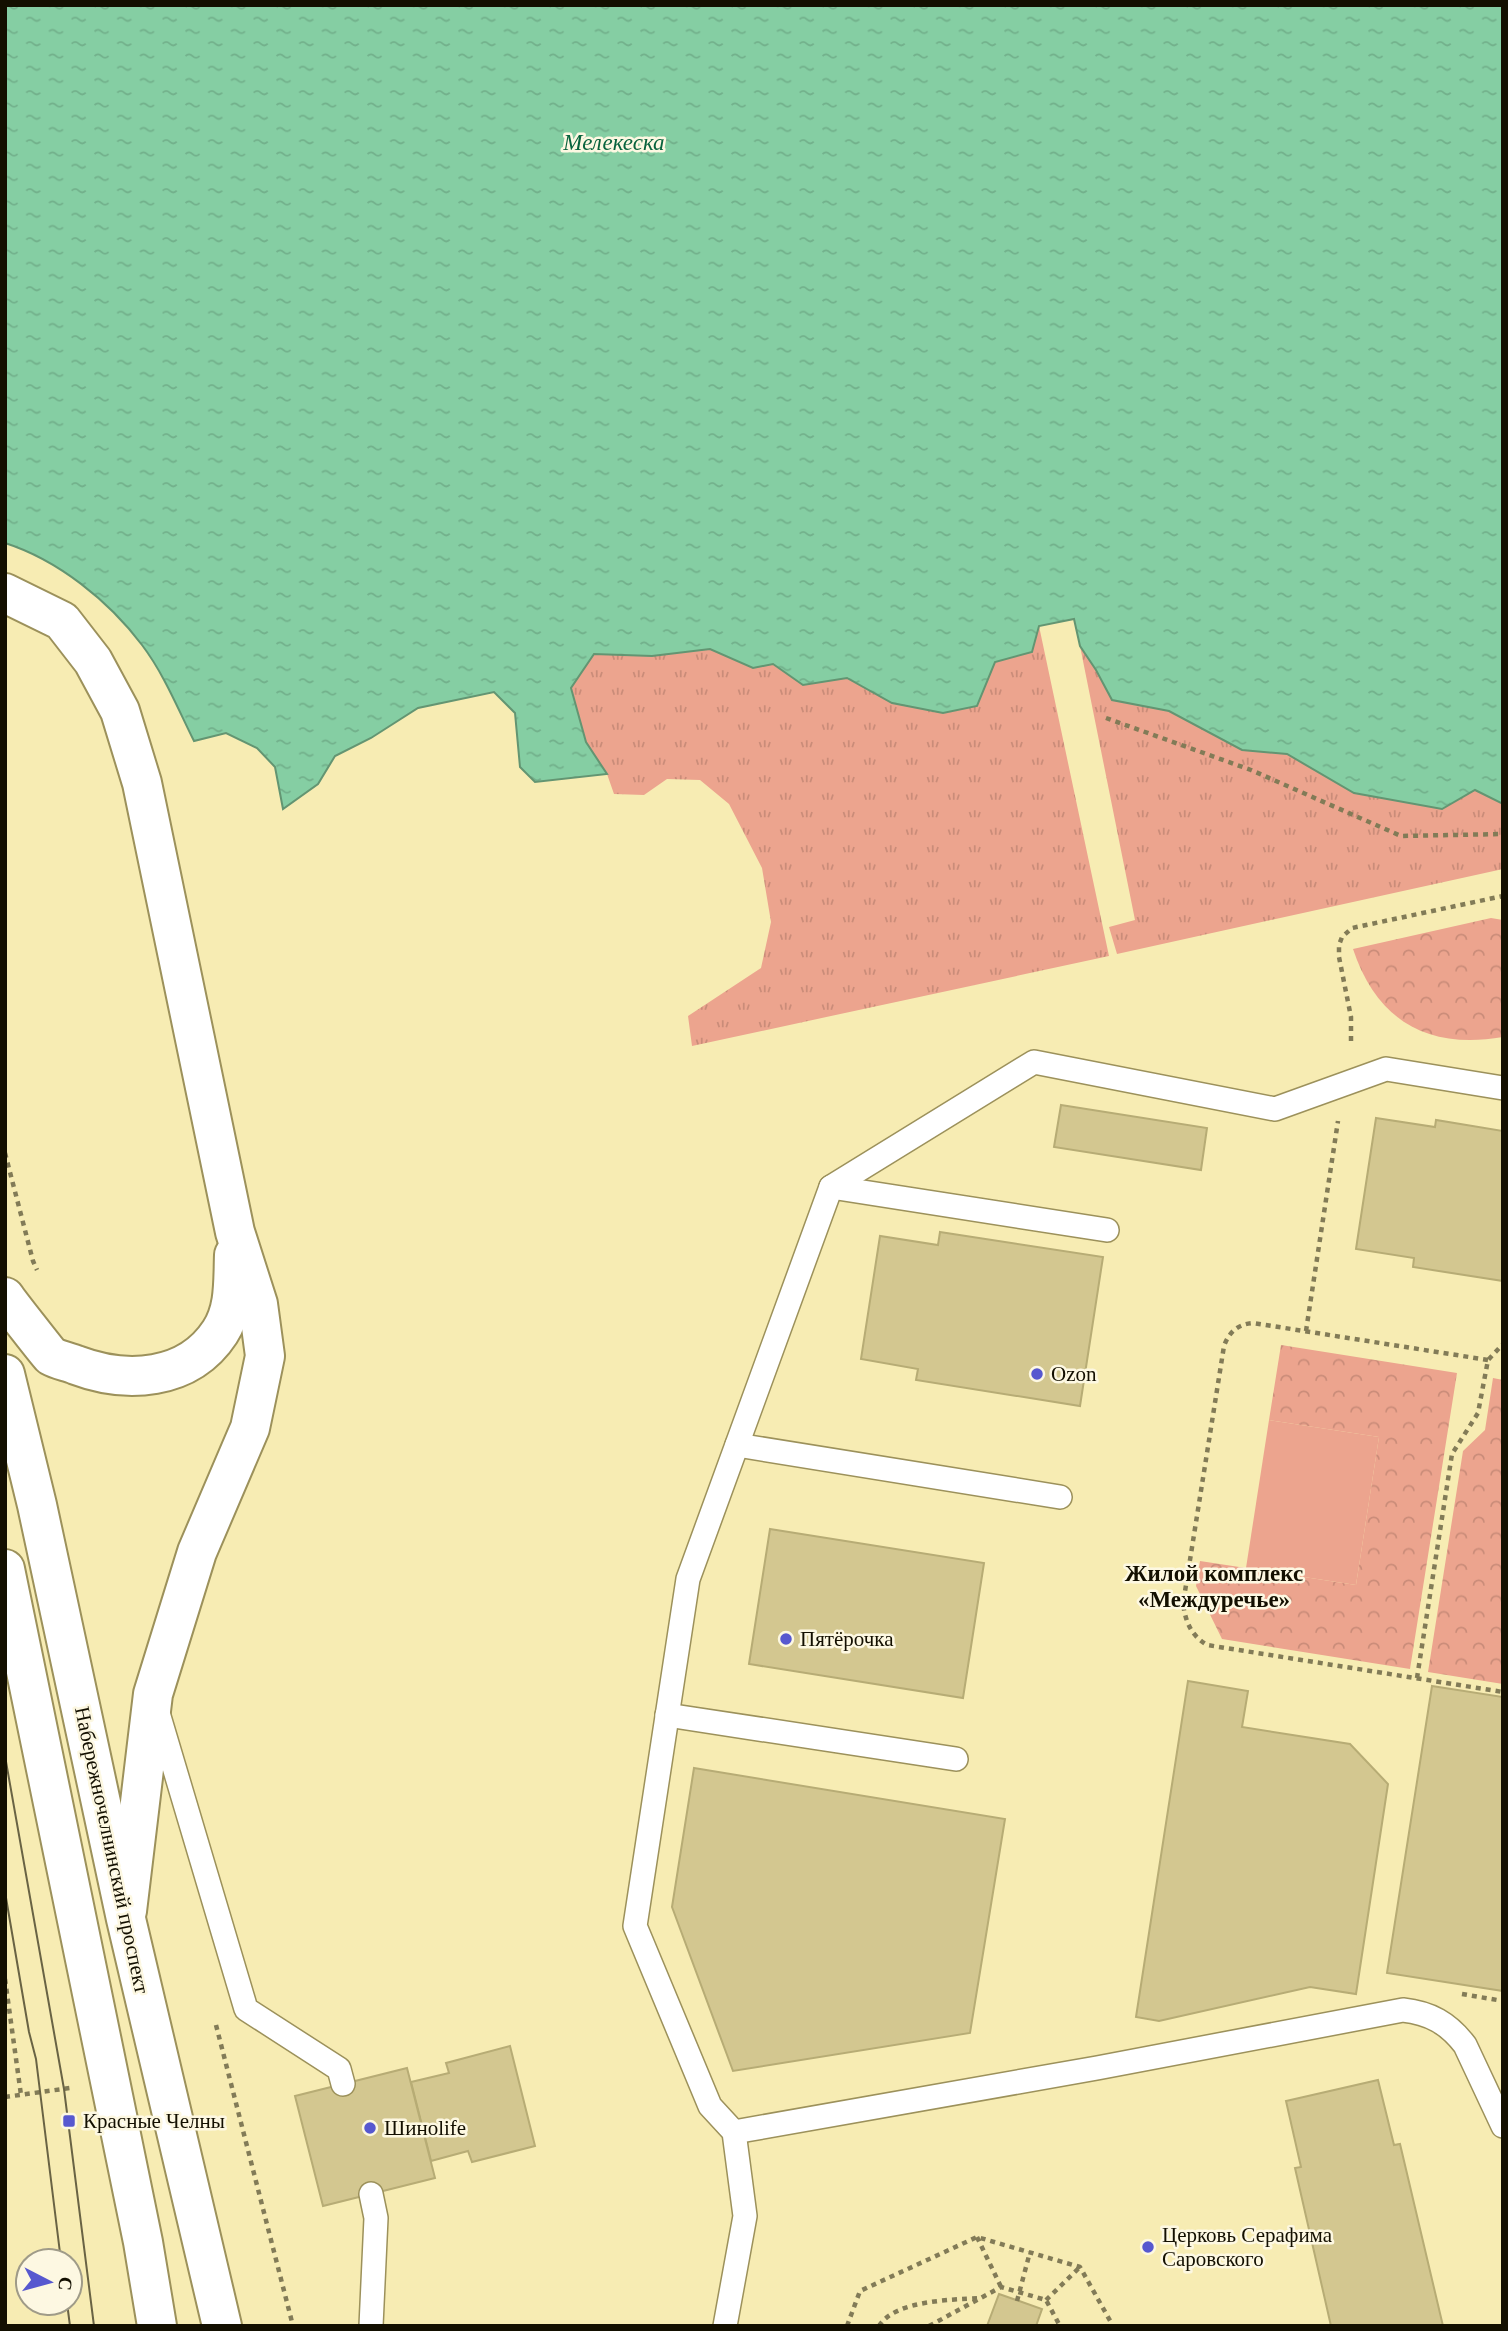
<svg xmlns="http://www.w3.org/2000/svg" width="1508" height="2331" viewBox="0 0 1508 2331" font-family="Georgia,serif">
	<defs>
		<pattern id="grass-tufts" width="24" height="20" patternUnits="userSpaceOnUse" patternTransform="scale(1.75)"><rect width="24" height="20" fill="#eca48e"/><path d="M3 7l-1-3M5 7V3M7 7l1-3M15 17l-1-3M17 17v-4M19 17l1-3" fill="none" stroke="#ca8c79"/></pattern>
		<pattern id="park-crowns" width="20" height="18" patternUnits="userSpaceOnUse" patternTransform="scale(1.75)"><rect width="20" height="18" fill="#eca48e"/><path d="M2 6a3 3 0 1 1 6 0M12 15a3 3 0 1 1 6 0" fill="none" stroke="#ca8c79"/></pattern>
		<pattern id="water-ripples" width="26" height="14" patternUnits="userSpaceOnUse" patternTransform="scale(1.75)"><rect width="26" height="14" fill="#85cea3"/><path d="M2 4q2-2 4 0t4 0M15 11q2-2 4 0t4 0" fill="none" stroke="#72b08b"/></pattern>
	</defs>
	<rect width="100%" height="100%" fill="#f7ecb3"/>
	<g fill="url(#grass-tufts)">
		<path d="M 1039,626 L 1109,956 L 692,1046 L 688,1016 L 761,968 L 771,922 L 762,868 L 729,804 L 700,780 L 667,779 L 644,795 L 614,794 L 607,774 L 586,742 L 571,688 L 594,654 L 652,656 L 710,649 L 752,668 L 772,664 L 803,685 L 847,678 L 892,703 L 977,706 L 995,662 L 1032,652 Z"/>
		<path d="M 1080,646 L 1096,669 L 1112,700 L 1169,711 L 1242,750 L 1287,754 L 1354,793 L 1442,809 L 1475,790 L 1503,804 L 1503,869 L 1117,954 L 1109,927 L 1135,920 Z"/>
	</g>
	<g fill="url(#park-crowns)">
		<path d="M 1491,918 L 1503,920 L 1503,1037 C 1428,1050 1377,1021 1353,949 Z"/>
		<path d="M 1281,1345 L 1457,1373 L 1410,1669 L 1222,1639 L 1196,1586 L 1200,1561 L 1356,1585 L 1379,1437 L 1269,1420 Z"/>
		<path d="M 1493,1378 L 1503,1380 L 1503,1684 L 1428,1672 L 1463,1451 L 1485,1430 Z"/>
	</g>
	<path fill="#eca48e" d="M 1269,1420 L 1379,1437 L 1356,1585 L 1246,1568 Z"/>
	<path fill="url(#water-ripples)" stroke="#639572" stroke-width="2" d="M 5,5 L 1503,5 L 1503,804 L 1475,790 L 1442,809 L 1354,793 L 1287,754 L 1242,750 L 1169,711 L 1112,700 L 1096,670 L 1080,646 L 1074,619 L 1039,626 L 1032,652 L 995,662 L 977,706 L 943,713 L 892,703 L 847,678 L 803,685 L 773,664 L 753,668 L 710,649 L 652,656 L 594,654 L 571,688 L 586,742 L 607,774 L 535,782 L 520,767 L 515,713 L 494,692 L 418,708 L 371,738 L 335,756 L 318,784 L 283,809 L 275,767 L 257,748 L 226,733 L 194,741 C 178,709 164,674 142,645 C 109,601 58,560 5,543 Z"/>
	<g fill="#d3c790" stroke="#b7ac75" stroke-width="2">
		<path d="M 1061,1105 L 1207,1128 L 1201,1170 L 1054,1147 Z"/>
		<path d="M 1376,1118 L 1435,1127 L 1436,1120 L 1503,1131 L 1503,1281 L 1413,1267 L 1414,1258 L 1356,1249 Z"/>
		<path d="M 940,1232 L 1103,1257 L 1080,1406 L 916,1380 L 918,1369 L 861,1359 L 880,1236 L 938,1245 Z"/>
		<path d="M 770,1529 L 984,1563 L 963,1698 L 749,1664 Z"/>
		<path d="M 1188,1681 L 1248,1691 L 1242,1727 L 1350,1744 L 1388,1784 L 1356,1994 L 1310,1987 L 1159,2021 L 1136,2017 Z"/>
		<path d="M 1432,1686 L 1503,1697 L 1503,1991 L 1387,1973 Z"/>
		<path d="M 694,1768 L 1005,1819 L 970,2033 L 733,2071 L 672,1907 Z"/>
		<path d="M 510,2046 L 535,2146 L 472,2162 L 468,2151 L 431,2161 L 411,2082 L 449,2073 L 446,2063 Z"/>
		<path d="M 407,2068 L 435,2178 L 323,2206 L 295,2096 Z"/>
		<path d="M 1378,2080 L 1394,2145 L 1400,2144 L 1443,2326 L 1331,2326 L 1295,2168 L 1301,2167 L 1286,2101 Z"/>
		<path d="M 999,2294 L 1042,2309 L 1036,2326 L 987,2326 Z"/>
	</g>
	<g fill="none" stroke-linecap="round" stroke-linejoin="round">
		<defs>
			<g id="service">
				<path d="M 831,1187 L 1107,1230"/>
				<path d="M 737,1445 L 1060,1497"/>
				<path d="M 158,1713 L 246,2009 L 339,2069 L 343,2084"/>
				<path d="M 667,1715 L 956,1759"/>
				<path d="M 734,2132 L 1097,2068 L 1403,2010 C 1430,2013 1448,2023 1465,2045 L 1503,2126"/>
				<path d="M 371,2194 L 376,2218 L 371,2326"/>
				<path d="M 725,2326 L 745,2216 L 734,2132 L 710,2106 L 635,1926 L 688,1579 L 831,1187 L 1034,1062 L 1275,1109 L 1386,1069 L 1503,1088"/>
			</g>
			<g id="tertiary">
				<path d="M 5,593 L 62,621 L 93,661 L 120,711 L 142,783 L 235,1232 L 258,1304 L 265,1356 L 250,1428 L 197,1552 L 153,1694 L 127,1911"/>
				<path d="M 5,1297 C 8,1302 48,1353 51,1356 C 58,1360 69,1362 76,1365 C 126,1384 188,1381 220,1332 C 235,1309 233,1282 234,1255"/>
			</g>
			<g id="primary">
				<path d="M 5,1374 L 37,1505 L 126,1919 L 222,2326"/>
				<path d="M 5,1569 L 143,2242 L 157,2326"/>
			</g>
		</defs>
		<use href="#service" stroke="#9c915b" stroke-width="26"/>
		<use href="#tertiary" stroke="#9c915b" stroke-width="42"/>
		<use href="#primary" stroke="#9c915b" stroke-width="42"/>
		<g stroke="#827b57" stroke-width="4.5" stroke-dasharray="5 5" stroke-linecap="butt">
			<path d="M 1106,718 L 1251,770 L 1401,836 L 1503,834"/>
			<path d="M 1351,1041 L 1351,1017 L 1339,957 L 1339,945 L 1342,937 L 1352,928 L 1503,896"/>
			<path d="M 5,1153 L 33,1261 L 37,1270"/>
			<path d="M 1306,1331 L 1338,1121"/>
			<path d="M 1488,1360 L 1253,1323 C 1238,1324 1229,1332 1224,1346 L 1183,1604 C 1186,1623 1191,1635 1207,1645 L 1503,1692"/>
			<path d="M 1417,1678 L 1452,1454 L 1478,1413 L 1488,1360 L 1503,1344"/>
			<path d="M 5,1979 L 21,2095"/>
			<path d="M 1462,1994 L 1503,2001"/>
			<path d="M 216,2025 L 293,2326"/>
			<path d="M 5,2097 L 70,2088"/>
			<path d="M 977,2237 L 1001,2287"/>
			<path d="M 1046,2300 L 1080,2267"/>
			<path d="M 1017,2301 L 1030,2252"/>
			<path d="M 847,2326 L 860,2291 L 977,2237 L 1080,2267 L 1113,2326"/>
			<path d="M 879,2326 C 895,2300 951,2300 979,2298"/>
			<path d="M 929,2326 L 1001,2287 L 1046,2300 L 1060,2326"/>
		</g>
		<use href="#service" stroke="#fff" stroke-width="23"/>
		<use href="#tertiary" stroke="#fff" stroke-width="38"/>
		<use href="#primary" stroke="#fff" stroke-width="38"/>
		<g stroke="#696344" stroke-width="2">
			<path d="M 5,1756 L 64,2089 L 94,2326"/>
			<path d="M 5,1892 L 29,2032 L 36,2059 L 61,2261"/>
			<path d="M 67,2303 L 70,2326"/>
		</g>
	</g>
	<g fill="#5758cf" stroke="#fdf8e2" stroke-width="2.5">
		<circle cx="1037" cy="1374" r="7"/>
		<circle cx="786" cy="1639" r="7"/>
		<rect x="62" y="2114" width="14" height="14" rx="3.5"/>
		<circle cx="370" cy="2128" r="7"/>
		<circle cx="1148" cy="2247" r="7"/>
	</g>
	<g text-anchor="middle" stroke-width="5" stroke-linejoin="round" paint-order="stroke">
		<g font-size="21" fill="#130f00" stroke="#fdf8e2" text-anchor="start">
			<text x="1051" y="1381">Ozon</text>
			<text x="800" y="1646">Пятёрочка</text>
			<text x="83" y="2128">Красные Челны</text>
			<text x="384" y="2135">Шиноlife</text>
			<text x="1162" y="2242">Церковь Серафима<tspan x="1162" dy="24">Саровского</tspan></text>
		</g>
		<g font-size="21" fill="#130f00" stroke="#fdf8e2">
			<text transform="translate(112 1850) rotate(78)" y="7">Набережночелнинский проспект</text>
		</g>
		<g font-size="23" font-style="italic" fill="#08633d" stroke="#fdf8e2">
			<text x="614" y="150">Мелекеска</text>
		</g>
		<g font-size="23" font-weight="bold" fill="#130f00" stroke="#fdf8e2">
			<text x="1214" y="1581">Жилой комплекс<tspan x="1214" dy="26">«Междуречье»</tspan></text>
		</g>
	</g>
	<rect width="1508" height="2331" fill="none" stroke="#130f00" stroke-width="14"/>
	<g transform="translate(49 2282) rotate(96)"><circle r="33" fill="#fdf8e2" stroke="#9f9b88" stroke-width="2"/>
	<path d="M0-5L12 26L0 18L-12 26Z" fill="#5758cf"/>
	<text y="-10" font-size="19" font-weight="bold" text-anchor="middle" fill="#130f00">С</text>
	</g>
</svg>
